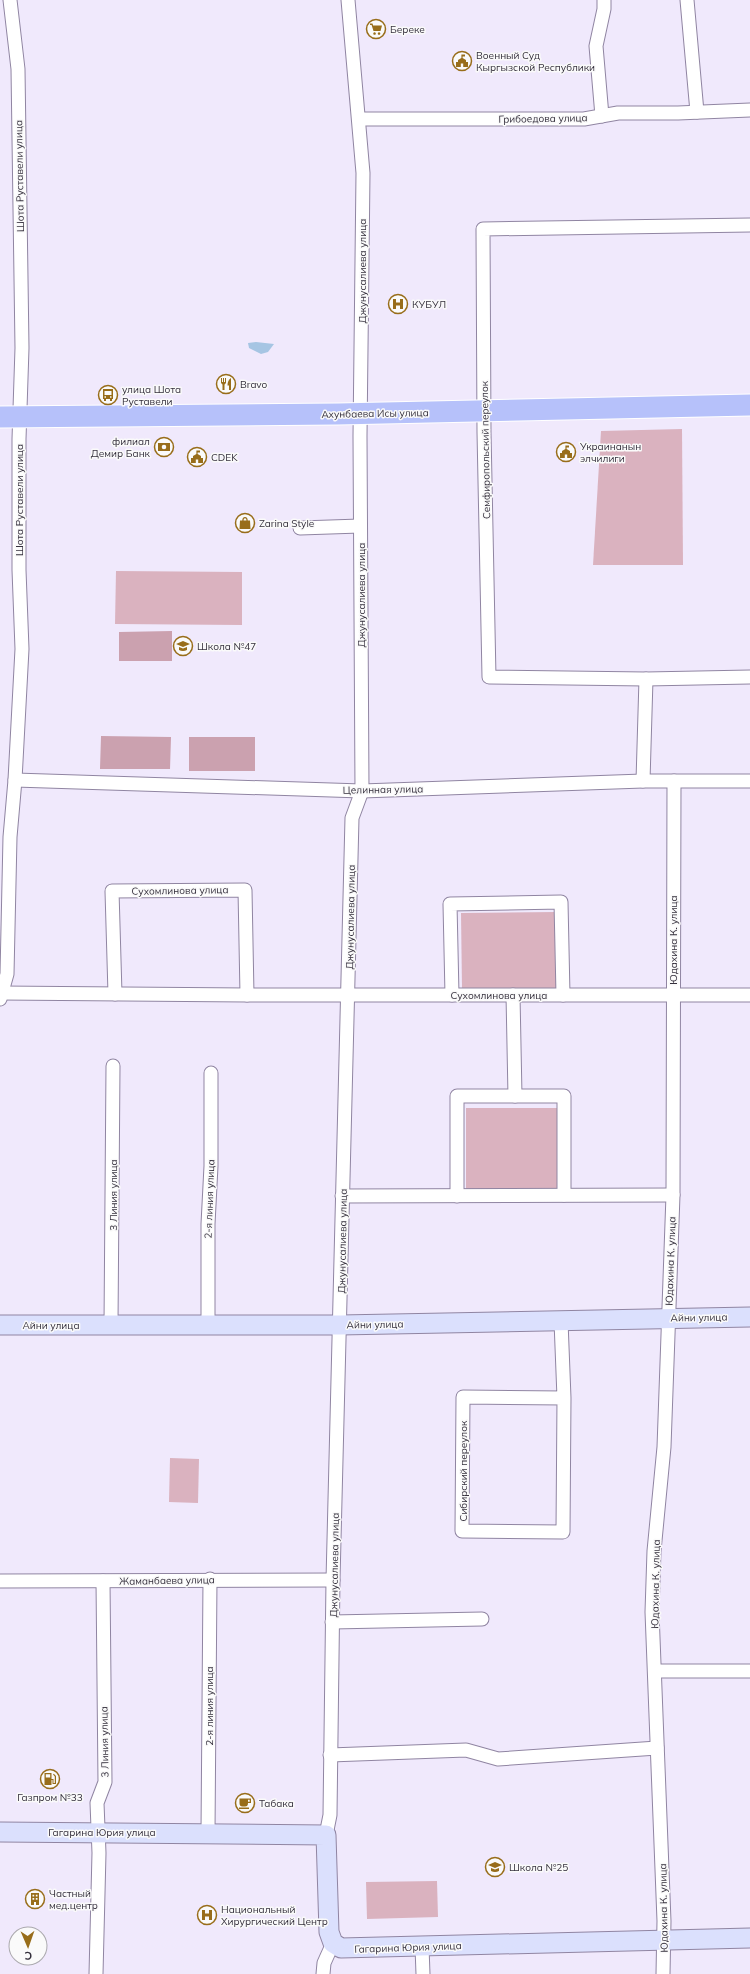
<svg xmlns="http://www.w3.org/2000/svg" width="750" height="1974" viewBox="0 0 750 1974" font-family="Mulish,sans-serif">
	<rect width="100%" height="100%" fill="#f0e9fc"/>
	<g fill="#dab2bf">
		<path d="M 682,429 L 683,565 L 593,565 L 601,431 Z"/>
		<path d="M 116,571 L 242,572 L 242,625 L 115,624 Z"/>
		<path d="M 556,912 L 557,989 L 462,990 L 461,913 Z"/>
		<rect x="466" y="1108" width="93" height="83"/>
		<path d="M 170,1458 L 199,1459 L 198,1503 L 169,1502 Z"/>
		<path d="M 437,1881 L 438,1917 L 367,1919 L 366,1882 Z"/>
	</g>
	<g fill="#cba1af">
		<path d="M 172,631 L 172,661 L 119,661 L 119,632 Z"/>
		<path d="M 101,736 L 171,737 L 170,769 L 100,769 Z"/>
		<rect x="189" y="737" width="66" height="34"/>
	</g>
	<path fill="#a6c5e3" d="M 256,342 L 274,344 L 268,352 L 261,354 L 249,348 L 248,343 Z"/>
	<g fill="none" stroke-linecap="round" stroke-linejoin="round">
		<defs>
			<g id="street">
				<path d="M 687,0 L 697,112"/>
				<path d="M 602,116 L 596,46 L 604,9 L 604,0"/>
				<path d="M 359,119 L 584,119 L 618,113 L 678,113 L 750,110"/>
				<path d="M 750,225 L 483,229 L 484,432 L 489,677 L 646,679 L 750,677"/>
				<path d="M 300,528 L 360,526"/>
				<path d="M 15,780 L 362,791 L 643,781 L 750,781"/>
				<path d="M 643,781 L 646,679"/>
				<path d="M 0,993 L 247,995 L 750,995"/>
				<path d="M 115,994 L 112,891 L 245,890 L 247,995"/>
				<path d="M 452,995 L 450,904 L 561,902 L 563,995"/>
				<path d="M 513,995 L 515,1096"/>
				<path d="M 0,999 L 7,974 L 10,837 L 15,780 L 22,649 L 19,570 L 19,439 L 22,348 L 18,69 L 10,0"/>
				<path d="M 342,1196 L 673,1195"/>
				<path d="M 457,1196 L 457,1096 L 564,1096 L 564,1195"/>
				<path d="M 561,1321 L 564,1398 L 563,1532 L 462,1531 L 463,1397 L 564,1398"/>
				<path d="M 111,1325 L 113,1066"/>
				<path d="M 208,1325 L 208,1224 L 211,1166 L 211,1073"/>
				<path d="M 0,1581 L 333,1580"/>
				<path d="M 332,1622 L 482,1619"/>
				<path d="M 656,1671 L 750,1671"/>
				<path d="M 330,1755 L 466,1750 L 498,1759 L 657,1748"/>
				<path d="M 208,1833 L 210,1579"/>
				<path d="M 326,1835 L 330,1815 L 333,1580 L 352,818 L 362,791 L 360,436 L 363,173 L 348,0"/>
				<path d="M 422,1947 L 423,1974"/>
				<path d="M 96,1974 L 99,1853 L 97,1803 L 105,1782 L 103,1581"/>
				<path d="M 323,1974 L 324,1963 L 333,1943"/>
				<path d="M 663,1974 L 664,1921 L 652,1612 L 654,1551 L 664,1447 L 673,1195 L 674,781"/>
			</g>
			<g id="secondary">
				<path d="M 0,1325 L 340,1325 L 750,1317"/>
				<path d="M 0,1832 L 326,1835 L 329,1932 L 333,1943 L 341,1948 L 750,1938"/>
			</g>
			<path id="primary" d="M 0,417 L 338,414 L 750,405"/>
		</defs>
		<use href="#street" stroke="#9085a2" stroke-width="15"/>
		<use href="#secondary" stroke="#9085a2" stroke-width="21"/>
		<use href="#primary" stroke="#fff" stroke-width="23"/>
		<use href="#street" stroke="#fff" stroke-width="13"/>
		<use href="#secondary" stroke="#dbe0fd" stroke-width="19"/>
		<use href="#primary" stroke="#b6c1fa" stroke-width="21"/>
	</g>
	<defs>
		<symbol id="supermarket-ring" viewBox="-11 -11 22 22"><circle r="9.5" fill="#fafafa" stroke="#986d1a" stroke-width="1.5"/><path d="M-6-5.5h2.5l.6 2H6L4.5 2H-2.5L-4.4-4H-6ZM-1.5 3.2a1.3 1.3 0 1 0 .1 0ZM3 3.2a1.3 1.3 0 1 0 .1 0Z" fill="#986d1a"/></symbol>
		<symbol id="civic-ring" viewBox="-11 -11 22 22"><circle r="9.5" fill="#fafafa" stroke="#986d1a" stroke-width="1.5"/><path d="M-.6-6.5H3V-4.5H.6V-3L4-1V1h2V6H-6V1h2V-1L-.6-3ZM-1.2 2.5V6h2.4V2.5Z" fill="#986d1a"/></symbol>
		<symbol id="hospital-ring" viewBox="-11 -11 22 22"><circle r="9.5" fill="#fafafa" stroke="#986d1a" stroke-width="1.5"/><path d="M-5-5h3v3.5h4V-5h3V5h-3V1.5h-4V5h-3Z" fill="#986d1a"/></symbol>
		<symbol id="restaurant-ring" viewBox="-11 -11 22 22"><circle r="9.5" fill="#fafafa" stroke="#986d1a" stroke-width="1.5"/><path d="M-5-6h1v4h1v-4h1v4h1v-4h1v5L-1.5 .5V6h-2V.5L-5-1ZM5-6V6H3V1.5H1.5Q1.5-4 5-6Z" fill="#986d1a"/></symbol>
		<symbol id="bus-ring" viewBox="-11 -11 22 22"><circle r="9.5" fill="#fafafa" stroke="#986d1a" stroke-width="1.5"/><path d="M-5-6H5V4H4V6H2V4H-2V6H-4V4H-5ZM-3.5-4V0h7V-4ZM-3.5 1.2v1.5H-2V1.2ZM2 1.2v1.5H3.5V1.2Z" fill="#986d1a"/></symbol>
		<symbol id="bank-ring" viewBox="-11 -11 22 22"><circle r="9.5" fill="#fafafa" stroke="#986d1a" stroke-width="1.5"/><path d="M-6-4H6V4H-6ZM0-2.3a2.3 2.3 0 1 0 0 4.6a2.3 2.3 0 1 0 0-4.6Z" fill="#986d1a"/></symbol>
		<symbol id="shop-ring" viewBox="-11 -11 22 22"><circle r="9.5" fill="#fafafa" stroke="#986d1a" stroke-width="1.5"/><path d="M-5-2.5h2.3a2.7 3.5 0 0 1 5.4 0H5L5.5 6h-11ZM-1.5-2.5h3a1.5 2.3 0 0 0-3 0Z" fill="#986d1a"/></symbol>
		<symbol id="school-ring" viewBox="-11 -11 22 22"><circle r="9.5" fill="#fafafa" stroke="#986d1a" stroke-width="1.5"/><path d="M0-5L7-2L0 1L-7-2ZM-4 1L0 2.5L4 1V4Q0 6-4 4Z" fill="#986d1a"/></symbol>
		<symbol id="fuel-ring" viewBox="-11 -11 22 22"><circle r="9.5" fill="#fafafa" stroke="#986d1a" stroke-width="1.5"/><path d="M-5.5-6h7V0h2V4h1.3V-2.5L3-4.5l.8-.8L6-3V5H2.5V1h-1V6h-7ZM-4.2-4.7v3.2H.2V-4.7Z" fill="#986d1a"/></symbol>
		<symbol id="cafe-ring" viewBox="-11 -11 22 22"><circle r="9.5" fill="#fafafa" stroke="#986d1a" stroke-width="1.5"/><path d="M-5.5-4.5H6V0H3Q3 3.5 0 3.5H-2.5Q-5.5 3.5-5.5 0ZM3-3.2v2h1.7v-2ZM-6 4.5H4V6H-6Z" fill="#986d1a"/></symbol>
		<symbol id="building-ring" viewBox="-11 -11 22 22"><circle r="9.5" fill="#fafafa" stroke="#986d1a" stroke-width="1.5"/><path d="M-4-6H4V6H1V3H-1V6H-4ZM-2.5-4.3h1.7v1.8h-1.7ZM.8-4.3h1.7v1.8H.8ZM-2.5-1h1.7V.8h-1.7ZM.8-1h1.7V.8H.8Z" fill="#986d1a"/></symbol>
	</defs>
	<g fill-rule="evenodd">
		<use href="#supermarket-ring" x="365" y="18" width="22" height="22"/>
		<use href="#civic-ring" x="451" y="50" width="22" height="22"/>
		<use href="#hospital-ring" x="387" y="293" width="22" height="22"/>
		<use href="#restaurant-ring" x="215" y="373" width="22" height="22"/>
		<use href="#bus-ring" x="97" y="384" width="22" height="22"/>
		<use href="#bank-ring" x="153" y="436" width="22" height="22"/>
		<use href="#civic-ring" x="555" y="441" width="22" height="22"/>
		<use href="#civic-ring" x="186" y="446" width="22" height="22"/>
		<use href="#shop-ring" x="234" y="512" width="22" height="22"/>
		<use href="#school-ring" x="172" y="635" width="22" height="22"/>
		<use href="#fuel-ring" x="39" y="1768" width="22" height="22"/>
		<use href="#cafe-ring" x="234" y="1792" width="22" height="22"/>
		<use href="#school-ring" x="484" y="1856" width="22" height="22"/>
		<use href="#building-ring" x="24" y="1888" width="22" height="22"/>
		<use href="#hospital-ring" x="196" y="1904" width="22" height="22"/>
	</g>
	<g text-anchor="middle" stroke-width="3" stroke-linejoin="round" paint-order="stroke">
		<g font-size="10" fill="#35303d" stroke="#fafafa" text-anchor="start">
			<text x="390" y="33">Береке</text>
			<text x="476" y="59">Военный Суд<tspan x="476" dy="12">Кыргызской Республики</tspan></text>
			<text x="412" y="308">КУБУЛ</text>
			<text x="240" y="388">Bravo</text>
			<text x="122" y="393">улица Шота<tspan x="122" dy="12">Руставели</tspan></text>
			<text x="150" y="445" text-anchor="end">филиал<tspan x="150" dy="12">Демир Банк</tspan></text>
			<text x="580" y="450">Украинанын<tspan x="580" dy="12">элчилиги</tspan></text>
			<text x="211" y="461">CDEK</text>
			<text x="259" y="527">Zarina Style</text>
			<text x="197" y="650">Школа №47</text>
			<text x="50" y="1801" text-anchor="middle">Газпром №33</text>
			<text x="259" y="1807">Табака</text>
			<text x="509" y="1871">Школа №25</text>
			<text x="49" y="1897">Частный<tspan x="49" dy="12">мед.центр</tspan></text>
			<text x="221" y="1913">Национальный<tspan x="221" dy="12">Хирургический Центр</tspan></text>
		</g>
		<g font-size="10" fill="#35303d" stroke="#fafafa">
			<text transform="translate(543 118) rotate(-1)" y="4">Грибоедова улица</text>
			<text transform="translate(19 176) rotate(-91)" y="4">Шота Руставели улица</text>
			<text transform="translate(362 271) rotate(-90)" y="4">Джунусалиева улица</text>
			<text transform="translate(375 413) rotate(-1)" y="4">Ахунбаева Исы улица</text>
			<text transform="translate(485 450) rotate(-91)" y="4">Семфиропольский переулок</text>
			<text transform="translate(19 500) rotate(-90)" y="4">Шота Руставели улица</text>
			<text transform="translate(361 595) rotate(-90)" y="4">Джунусалиева улица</text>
			<text transform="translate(383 789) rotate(-1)" y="4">Целинная улица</text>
			<text transform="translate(180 890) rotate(-1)" y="4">Сухомлинова улица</text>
			<text transform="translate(350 917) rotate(-89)" y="4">Джунусалиева улица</text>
			<text transform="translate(673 940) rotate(-90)" y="4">Юдахина К. улица</text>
			<text x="499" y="999">Сухомлинова улица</text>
			<text transform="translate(113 1195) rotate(-90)" y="4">3 Линия улица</text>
			<text transform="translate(209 1199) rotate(-88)" y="4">2-я линия улица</text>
			<text transform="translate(342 1241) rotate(-89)" y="4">Джунусалиева улица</text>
			<text transform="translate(670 1261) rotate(-88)" y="4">Юдахина К. улица</text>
			<text transform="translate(699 1317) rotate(-1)" y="4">Айни улица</text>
			<text transform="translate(375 1324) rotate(-1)" y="4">Айни улица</text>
			<text x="51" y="1329">Айни улица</text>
			<text transform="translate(463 1471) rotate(-90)" y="4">Сибирский переулок</text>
			<text transform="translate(334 1565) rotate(-89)" y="4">Джунусалиева улица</text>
			<text transform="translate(167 1580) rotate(-1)" y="4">Жаманбаева улица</text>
			<text transform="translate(655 1584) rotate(-89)" y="4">Юдахина К. улица</text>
			<text transform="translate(209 1706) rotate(-90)" y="4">2-я линия улица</text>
			<text transform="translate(104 1742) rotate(-91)" y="4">3 Линия улица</text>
			<text x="102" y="1836">Гагарина Юрия улица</text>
			<text transform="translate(663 1908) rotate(-91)" y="4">Юдахина К. улица</text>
			<text transform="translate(408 1947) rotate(-2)" y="4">Гагарина Юрия улица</text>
		</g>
	</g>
	<g transform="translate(28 1946) rotate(178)"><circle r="19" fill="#fafafa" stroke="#aba9ae"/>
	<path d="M0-3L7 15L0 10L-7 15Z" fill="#986d1a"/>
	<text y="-6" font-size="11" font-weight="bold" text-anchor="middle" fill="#35303d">С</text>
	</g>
</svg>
